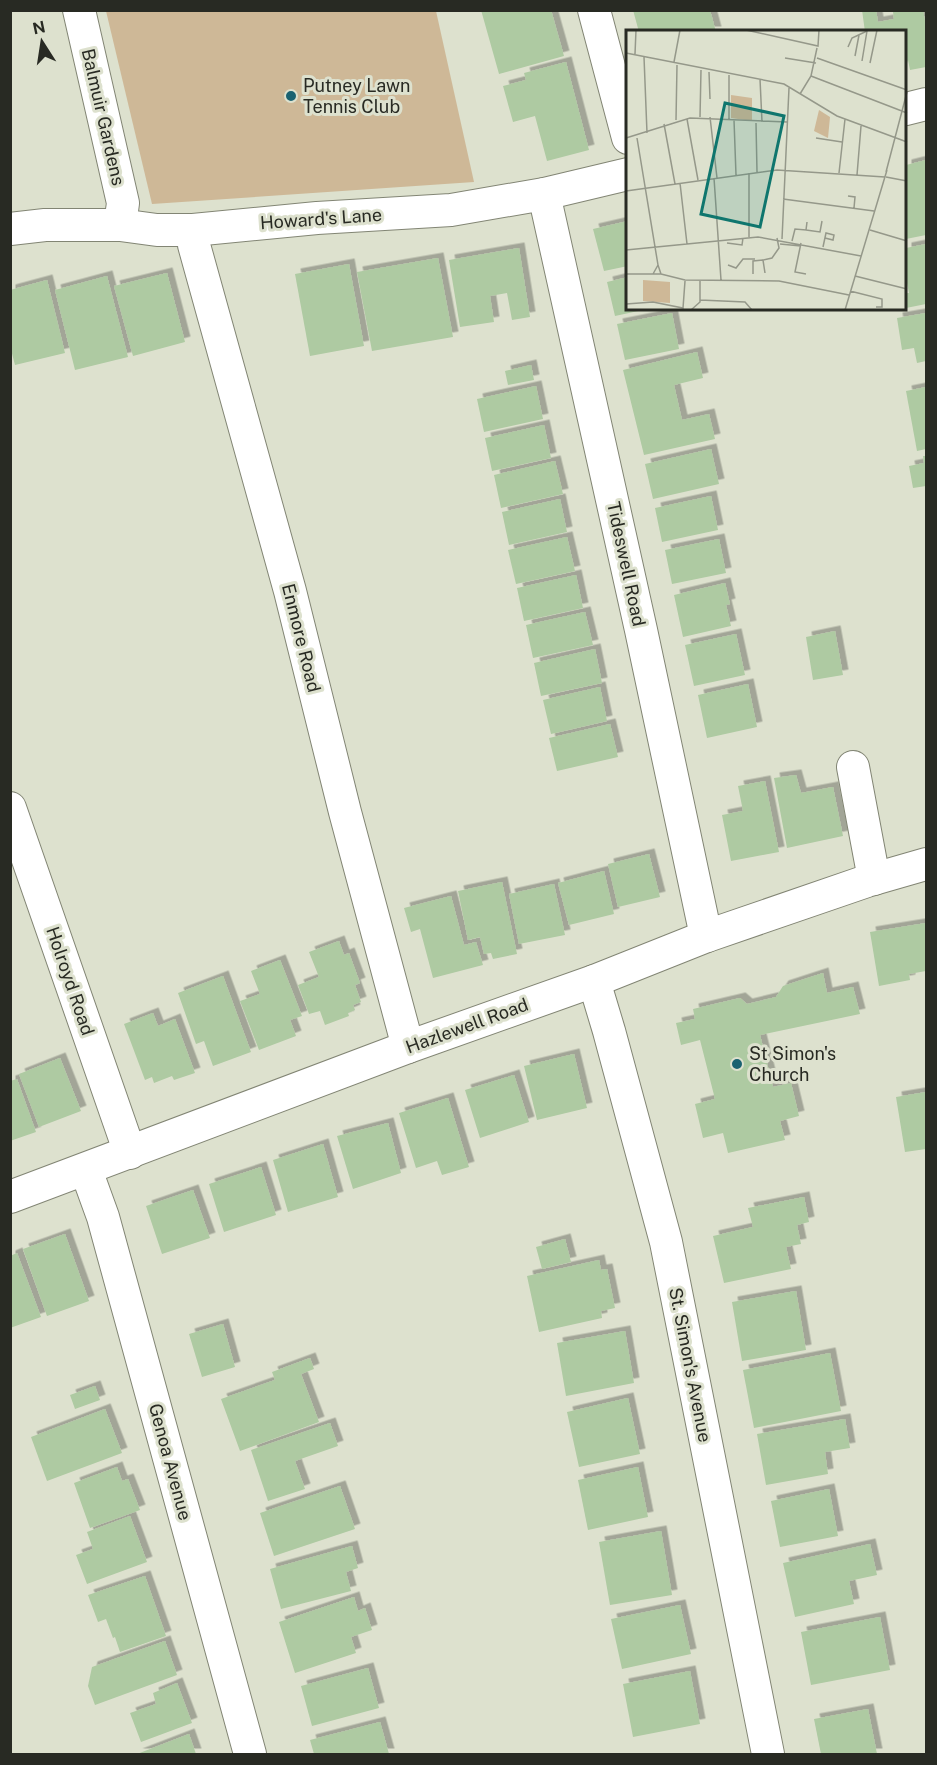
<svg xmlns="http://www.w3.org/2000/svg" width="937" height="1765" viewBox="0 0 937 1765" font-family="'Public Sans',sans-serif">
	<defs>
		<filter id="shadow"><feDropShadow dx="5.5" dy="-5.5" stdDeviation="0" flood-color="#0004"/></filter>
	</defs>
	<rect width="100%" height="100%" fill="#dde1ce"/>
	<path fill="#ceb897" d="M 106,11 L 436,11 L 474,182 L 152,204 Z"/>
	<g fill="#aecaa2" filter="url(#shadow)">
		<path d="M 481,10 L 551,10 L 564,56 L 499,74 Z"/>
		<path d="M 633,10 L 710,10 L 716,32 L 639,32 Z"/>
		<path d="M 862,10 L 876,10 L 878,22 L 894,19 L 893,12 L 903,10 L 923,10 L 926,27 L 926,67 L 910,70 L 908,60 L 906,66 L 906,32 L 865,32 Z"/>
		<path d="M 566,62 L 589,150 L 547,161 L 535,116 L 513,122 L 503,86 L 526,80 L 524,73 Z"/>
		<path d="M 926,160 L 926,235 L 906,239 L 906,165 Z"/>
		<path d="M 628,221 L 628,266 L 604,271 L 593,229 Z"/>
		<path d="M 926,244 L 926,304 L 906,308 L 906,293 L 909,293 L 906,278 L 906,248 Z"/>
		<path d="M 519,248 L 530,317 L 512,320 L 507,293 L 490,296 L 494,322 L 460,327 L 449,260 Z"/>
		<path d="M 438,258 L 453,337 L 372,351 L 357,272 Z"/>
		<path d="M 349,264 L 364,346 L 310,356 L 295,274 Z"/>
		<path d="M 167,273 L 185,342 L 133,356 L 114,286 Z"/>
		<path d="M 107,276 L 128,357 L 75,370 L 55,290 Z"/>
		<path d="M 628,277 L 628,309 L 643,310 L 615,316 L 607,282 Z"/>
		<path d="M 47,280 L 65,353 L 15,365 L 10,346 L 10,290 Z"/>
		<path d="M 672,313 L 679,349 L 625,360 L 617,324 Z"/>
		<path d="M 926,313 L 926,361 L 917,363 L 914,348 L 902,350 L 897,318 Z"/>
		<path d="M 697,352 L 703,378 L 674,385 L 682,420 L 709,414 L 715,439 L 644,455 L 623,370 Z"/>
		<path d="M 531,365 L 534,380 L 508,385 L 505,371 Z"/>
		<path d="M 536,386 L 543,419 L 484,432 L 477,399 Z"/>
		<path d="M 926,387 L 926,449 L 917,451 L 906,391 Z"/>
		<path d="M 544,425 L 551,458 L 492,471 L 485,438 Z"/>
		<path d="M 711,449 L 719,484 L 653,499 L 645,464 Z"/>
		<path d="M 923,456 L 926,456 L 926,486 L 913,488 L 909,466 L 924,463 Z"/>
		<path d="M 555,461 L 563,494 L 501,508 L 494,475 Z"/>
		<path d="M 711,496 L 718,530 L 662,542 L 655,508 Z"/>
		<path d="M 560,499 L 567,532 L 509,545 L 502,512 Z"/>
		<path d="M 567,537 L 575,571 L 516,584 L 508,550 Z"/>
		<path d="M 719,539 L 726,573 L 672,584 L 665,550 Z"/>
		<path d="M 576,575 L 583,608 L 524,621 L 517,588 Z"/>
		<path d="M 725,583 L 730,604 L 726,605 L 731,626 L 683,637 L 674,595 Z"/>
		<path d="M 585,612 L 593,645 L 533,658 L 526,625 Z"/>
		<path d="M 835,631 L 843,675 L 813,680 L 806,637 Z"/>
		<path d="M 736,634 L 745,675 L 694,686 L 685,645 Z"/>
		<path d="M 595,649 L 602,683 L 541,696 L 534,663 Z"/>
		<path d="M 748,684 L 757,727 L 707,738 L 698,695 Z"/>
		<path d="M 600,687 L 607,721 L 551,734 L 543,700 Z"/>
		<path d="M 610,724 L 618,757 L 557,771 L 549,738 Z"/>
		<path d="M 796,775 L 801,793 L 833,787 L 843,836 L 787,848 L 774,778 Z"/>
		<path d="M 765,781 L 779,852 L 731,861 L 722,815 L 743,811 L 738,786 Z"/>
		<path d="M 649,854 L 660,897 L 618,907 L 608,864 Z"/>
		<path d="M 604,871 L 614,914 L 569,925 L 558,883 Z"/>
		<path d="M 502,882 L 517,954 L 493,959 L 491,953 L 484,954 L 480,937 L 468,940 L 458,891 Z"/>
		<path d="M 554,884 L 565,935 L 519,944 L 509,894 Z"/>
		<path d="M 451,896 L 464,945 L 476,942 L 483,965 L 433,978 L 420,929 L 411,932 L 404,908 Z"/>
		<path d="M 926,923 L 926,971 L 909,974 L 910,980 L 879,986 L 870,932 Z"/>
		<path d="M 339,941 L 344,955 L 349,953 L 360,983 L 355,985 L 361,1002 L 353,1005 L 355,1010 L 348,1013 L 349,1016 L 325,1025 L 320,1011 L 309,1014 L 298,985 L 319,977 L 309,952 Z"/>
		<path d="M 280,960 L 302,1016 L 290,1020 L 296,1036 L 259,1050 L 240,1001 L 260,994 L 251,971 Z"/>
		<path d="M 823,973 L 827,993 L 853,987 L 860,1014 L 760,1035 L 773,1087 L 791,1083 L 799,1116 L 780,1121 L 785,1140 L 728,1153 L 723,1133 L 703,1138 L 695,1104 L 715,1099 L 700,1040 L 681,1045 L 676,1023 L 695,1019 L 693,1009 L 740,998 L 747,1004 L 776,997 L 783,986 Z"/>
		<path d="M 223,976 L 251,1052 L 213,1066 L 204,1041 L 196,1044 L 178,993 Z"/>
		<path d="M 153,1013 L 158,1026 L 175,1019 L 195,1073 L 174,1080 L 172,1076 L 154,1083 L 152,1077 L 145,1080 L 124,1024 Z"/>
		<path d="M 574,1054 L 587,1108 L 537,1120 L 524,1066 Z"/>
		<path d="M 60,1058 L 81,1111 L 39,1127 L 19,1074 Z"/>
		<path d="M 514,1075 L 529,1122 L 480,1138 L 465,1090 Z"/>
		<path d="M 17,1079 L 36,1132 L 10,1141 L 10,1081 Z"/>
		<path d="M 926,1092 L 926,1149 L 905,1152 L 896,1097 Z"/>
		<path d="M 448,1098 L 469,1167 L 442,1175 L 437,1161 L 416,1168 L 399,1113 Z"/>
		<path d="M 388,1123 L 401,1173 L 353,1189 L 337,1136 Z"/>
		<path d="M 323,1144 L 338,1197 L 288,1212 L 273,1160 Z"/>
		<path d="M 261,1167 L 276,1215 L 224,1232 L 209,1184 Z"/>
		<path d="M 193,1190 L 210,1238 L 162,1254 L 146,1206 Z"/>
		<path d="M 804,1197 L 809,1222 L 797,1225 L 801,1244 L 786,1247 L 791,1269 L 724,1283 L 713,1236 L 753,1227 L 748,1208 Z"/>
		<path d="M 65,1234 L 89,1301 L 47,1316 L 23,1249 Z"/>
		<path d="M 565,1239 L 571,1262 L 542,1269 L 536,1247 Z"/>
		<path d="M 17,1253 L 41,1317 L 10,1328 L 10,1256 Z"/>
		<path d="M 599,1260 L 601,1270 L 607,1269 L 615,1308 L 601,1311 L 602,1318 L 539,1332 L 527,1276 Z"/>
		<path d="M 796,1291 L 806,1350 L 742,1361 L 732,1302 Z"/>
		<path d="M 223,1324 L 235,1367 L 202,1377 L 189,1334 Z"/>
		<path d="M 625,1331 L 634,1383 L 566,1396 L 557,1343 Z"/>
		<path d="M 830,1353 L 841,1411 L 754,1428 L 743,1370 Z"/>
		<path d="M 310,1358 L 314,1369 L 301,1374 L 319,1422 L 240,1451 L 221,1399 L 275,1380 L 272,1372 Z"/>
		<path d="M 95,1386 L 100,1400 L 75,1409 L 70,1395 Z"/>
		<path d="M 628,1398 L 640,1454 L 579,1467 L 567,1412 Z"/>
		<path d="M 105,1409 L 122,1453 L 47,1481 L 31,1437 Z"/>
		<path d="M 845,1419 L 850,1448 L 825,1452 L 828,1474 L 766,1485 L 757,1434 Z"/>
		<path d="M 330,1423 L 338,1446 L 295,1461 L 305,1489 L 268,1501 L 251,1450 Z"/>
		<path d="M 117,1467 L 122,1481 L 128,1479 L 140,1510 L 90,1528 L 74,1483 Z"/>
		<path d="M 638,1467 L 648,1517 L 588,1530 L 578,1480 Z"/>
		<path d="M 340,1486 L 355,1529 L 274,1556 L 260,1513 Z"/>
		<path d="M 829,1489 L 838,1536 L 780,1547 L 771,1501 Z"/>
		<path d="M 130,1516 L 147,1562 L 87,1584 L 76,1555 L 93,1549 L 87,1532 Z"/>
		<path d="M 661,1531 L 672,1595 L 610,1605 L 599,1542 Z"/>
		<path d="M 870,1544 L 877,1575 L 849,1581 L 854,1604 L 795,1617 L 783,1563 Z"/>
		<path d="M 352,1546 L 358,1568 L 346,1572 L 351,1591 L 281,1609 L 270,1569 Z"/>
		<path d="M 145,1576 L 166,1636 L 120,1652 L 115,1637 L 113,1638 L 106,1619 L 98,1622 L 88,1595 Z"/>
		<path d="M 354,1597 L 358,1611 L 365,1608 L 372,1630 L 351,1637 L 356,1653 L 295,1673 L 279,1622 Z"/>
		<path d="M 680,1605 L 691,1654 L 622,1669 L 611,1619 Z"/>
		<path d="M 880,1617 L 890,1670 L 811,1685 L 801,1632 Z"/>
		<path d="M 165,1641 L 177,1675 L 95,1705 L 88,1686 L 92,1667 Z"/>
		<path d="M 368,1668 L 379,1708 L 312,1726 L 301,1686 Z"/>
		<path d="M 690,1671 L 700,1724 L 633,1737 L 623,1684 Z"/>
		<path d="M 177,1683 L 192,1723 L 141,1742 L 130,1713 L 156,1704 L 153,1693 Z"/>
		<path d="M 868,1709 L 877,1754 L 821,1754 L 814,1719 Z"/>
		<path d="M 380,1722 L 389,1754 L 314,1754 L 310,1740 Z"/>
		<path d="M 189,1734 L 196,1754 L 137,1754 Z"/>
	</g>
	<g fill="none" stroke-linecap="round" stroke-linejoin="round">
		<defs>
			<g id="minor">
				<path d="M 79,10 L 123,203 L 120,225"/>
				<path d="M 594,10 L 628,138"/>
				<path d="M 906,109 L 926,104"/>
				<path d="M 544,194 L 641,630 L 703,922 L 707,936"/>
				<path d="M 10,229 L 45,225 L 120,225 L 157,230 L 193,230 L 317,218 L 451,210 L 544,194 L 628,174"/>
				<path d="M 193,230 L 194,245 L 290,591 L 345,812 L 408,1047"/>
				<path d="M 853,767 L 874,879"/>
				<path d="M 10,808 L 130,1153"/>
				<path d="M 594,981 L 609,1031 L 666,1242 L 768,1754"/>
				<path d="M 86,1170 L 103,1217 L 250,1754"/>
				<path d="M 10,1197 L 408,1047 L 594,981 L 707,936 L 867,881 L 926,864"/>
			</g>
		</defs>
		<use href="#minor" stroke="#828574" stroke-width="34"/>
		<use href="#minor" stroke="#fff" stroke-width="32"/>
	</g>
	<g fill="#1a6271" stroke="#dde1ce" stroke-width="2">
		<circle cx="291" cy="96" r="6"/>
		<circle cx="737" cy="1064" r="6"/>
	</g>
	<g text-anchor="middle" stroke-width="6" stroke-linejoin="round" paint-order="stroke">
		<g font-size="18" fill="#282a23" stroke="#dde1ce" text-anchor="start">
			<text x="303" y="92">Putney Lawn<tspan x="303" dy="21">Tennis Club</tspan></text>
			<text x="749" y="1060">St Simon's<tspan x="749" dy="21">Church</tspan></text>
		</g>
		<g font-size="18" fill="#282a23" stroke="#dde1ce">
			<text transform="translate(103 117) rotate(77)" y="6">Balmuir Gardens</text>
			<text transform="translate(321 219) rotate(-4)" y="6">Howard's Lane</text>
			<text transform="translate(626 564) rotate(78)" y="6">Tideswell Road</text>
			<text transform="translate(301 638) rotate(76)" y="6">Enmore Road</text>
			<text transform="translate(70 981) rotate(71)" y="6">Holroyd Road</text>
			<text transform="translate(467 1026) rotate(-20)" y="6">Hazlewell Road</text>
			<text transform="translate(690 1365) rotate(79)" y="6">St. Simon's Avenue</text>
			<text transform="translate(170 1462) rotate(75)" y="6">Genoa Avenue</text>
		</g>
	</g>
	<g transform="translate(626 30)">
		<rect width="280" height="280" fill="#dde1ce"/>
		<path d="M 105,65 L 126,68 L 126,91 L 105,88 ZM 193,80 L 204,87 L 202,108 L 188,101 ZM 17,250 L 44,252 L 44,273 L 17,271 Z" fill="#ceb897"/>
		<path fill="none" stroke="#95988a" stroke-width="1.5" d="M 120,0 L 192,16 L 193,0M 222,17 L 226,8 L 241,1M 0,23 L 158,54 L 211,86 L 281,112M 9,24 L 10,0M 229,26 L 233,5M 18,27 L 21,103M 159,28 L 190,33M 191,28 L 281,60M 236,31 L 241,1M 48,32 L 54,0M 244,33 L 251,0M 83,42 L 84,69M 103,45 L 103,89M 185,46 L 281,83M 134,49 L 136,92M 174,64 L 185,46 L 191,18M 74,87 L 75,40M 84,87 L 91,148M 61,89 L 72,150M 50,90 L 51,35M 108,90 L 110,145M 130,93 L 131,142M 38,94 L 49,154M 0,108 L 64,88 L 161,92M 11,108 L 32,235M 190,108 L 216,112M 260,142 L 281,62M 123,143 L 123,207M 213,143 L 219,89M 231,145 L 235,96M 260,147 L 281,151M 88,148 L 95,250M 54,153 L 61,214M 0,161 L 151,140 L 259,147M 222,166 L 229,167 L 228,178M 157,169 L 248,181M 180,200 L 194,202 L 196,191M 244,200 L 281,211M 156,209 L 163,58M 166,211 L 169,199 L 180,200 L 181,192M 101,213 L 116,215 L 117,208M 175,213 L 169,242 L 180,244M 154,214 L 175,216M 197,217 L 200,203 L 208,205 L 207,210 L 199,208M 0,220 L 132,207 L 235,226M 102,235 L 110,238 L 117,229 L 129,229M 139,243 L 137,230 L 146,228 L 153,218 L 151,208M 0,244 L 35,244 L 59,250 L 153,251 L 223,265M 27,244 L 32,235 L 35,244M 127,244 L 127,231 L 137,230M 229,246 L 281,259M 224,261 L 256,269 L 256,277 L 250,277M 74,270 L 119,272 L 126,280M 0,274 L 27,272 L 57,278 L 59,251M 65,280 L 74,272 L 74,250M 219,280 L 261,140"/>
		<path fill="#0f766e" fill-opacity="0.15" stroke="#0f766e" stroke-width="3" d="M 99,73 L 158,86 L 134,197 L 75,184 Z"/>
		<rect width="280" height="280" fill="none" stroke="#282a23" stroke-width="3"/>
	</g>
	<rect width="937" height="1765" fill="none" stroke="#282a23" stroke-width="24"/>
	<g transform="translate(42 42) rotate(348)" stroke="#dde1ce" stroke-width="4.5" paint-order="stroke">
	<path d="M0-4.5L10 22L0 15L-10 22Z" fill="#282a23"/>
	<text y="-9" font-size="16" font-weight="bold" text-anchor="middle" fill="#282a23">N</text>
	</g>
</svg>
